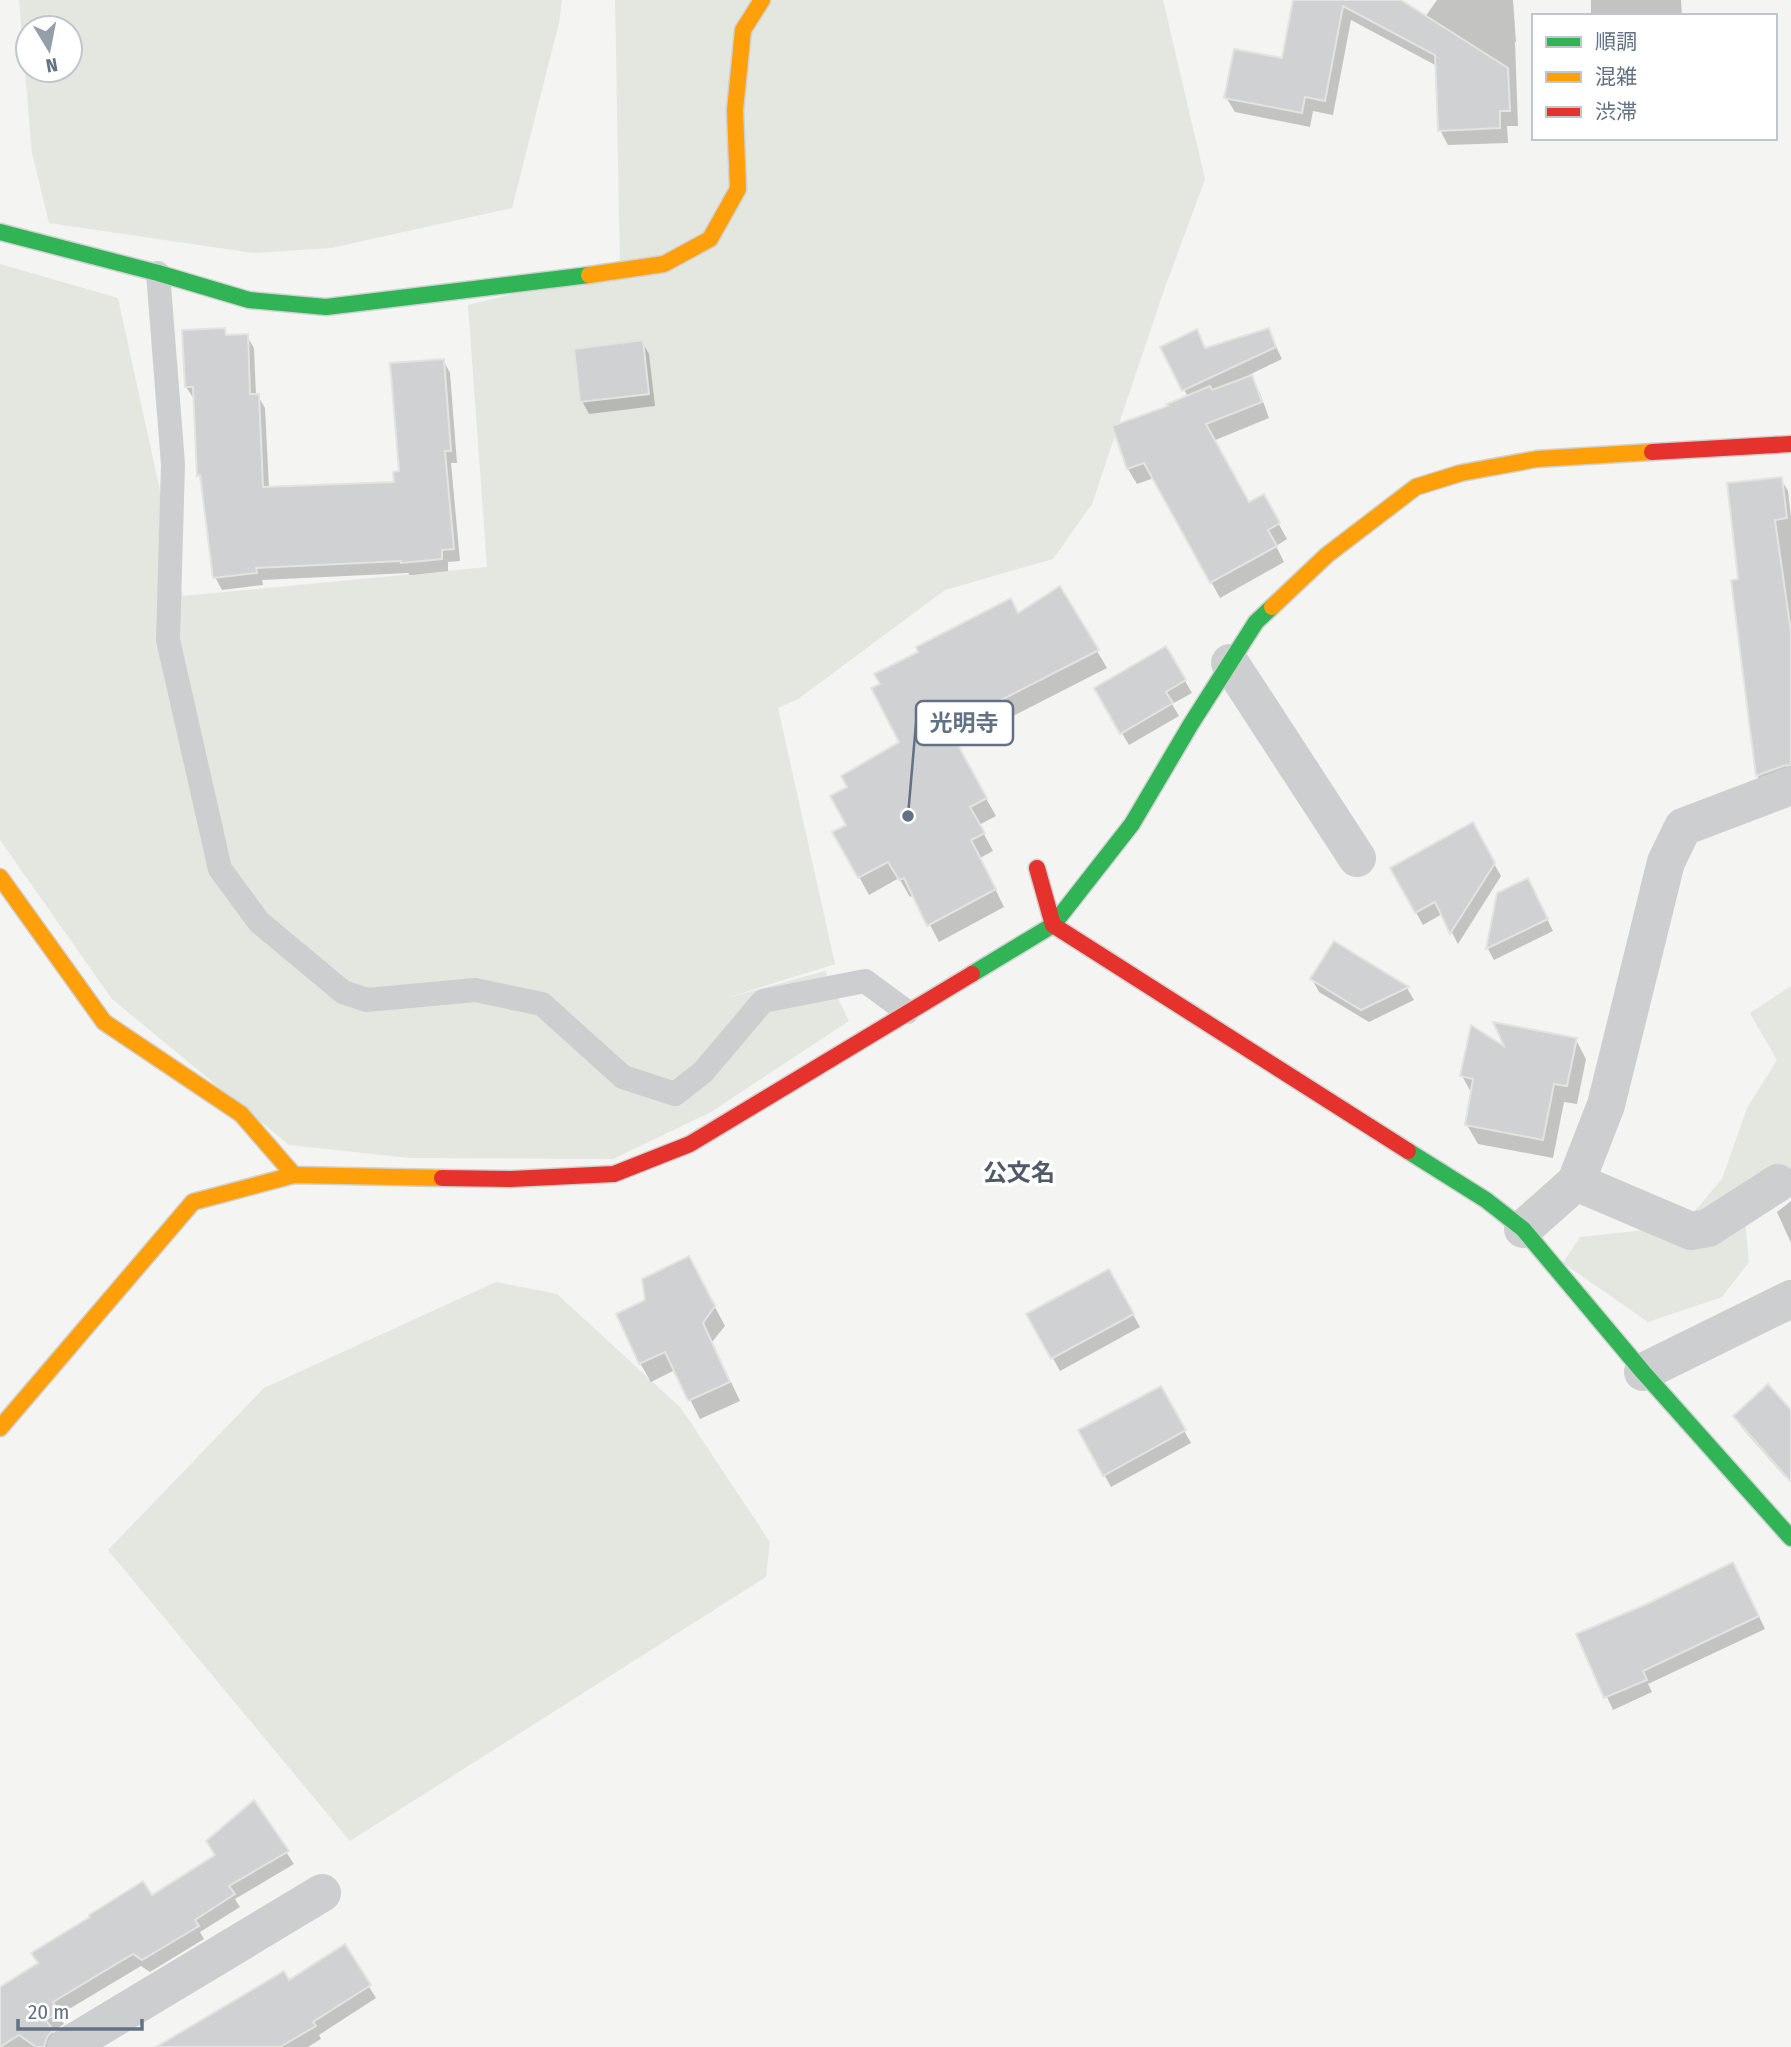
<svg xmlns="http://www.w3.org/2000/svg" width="1791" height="2047" viewBox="0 0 1791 2047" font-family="'Fira Sans Condensed','Noto Sans JP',sans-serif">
	<rect width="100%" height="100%" fill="#f4f4f2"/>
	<g fill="#e3e7e0" fill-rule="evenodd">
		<path d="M 19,0 L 562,0 L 559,23 L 512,208 L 331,248 L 253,253 L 49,223 L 32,153 ZM 70,28 L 70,70 L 28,70 L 28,28 Z"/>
		<path d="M 615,0 L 1163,0 L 1205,179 L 1163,293 L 1092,504 L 1053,559 L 945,590 L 798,699 L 778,708 L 835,964 L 723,999 L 825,971 L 849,1021 L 711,1112 L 613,1159 L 410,1158 L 289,1145 L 112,999 L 0,840 L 0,264 L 118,298 L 183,596 L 487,567 L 468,305 L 620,268 Z"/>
		<path d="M 1791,986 L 1791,1178 L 1745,1221 L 1749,1262 L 1722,1297 L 1648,1322 L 1563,1263 L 1580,1237 L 1682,1226 L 1722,1179 L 1747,1108 L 1777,1060 L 1750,1013 Z"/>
		<path d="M 496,1282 L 557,1294 L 681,1408 L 770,1542 L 766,1577 L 350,1841 L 108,1550 L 264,1388 Z"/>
	</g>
	<g fill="#0003">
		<path d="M 1295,0 L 1398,0 L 1425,17 L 1437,0 L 1513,0 L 1516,42 L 1515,42 L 1518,126 L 1507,126 L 1508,143 L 1448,145 L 1440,130 L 1437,66 L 1351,20 L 1333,115 L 1313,111 L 1310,127 L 1235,112 L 1226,97 L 1283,60 Z"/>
		<path d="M 1591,0 L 1681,0 L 1682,16 L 1591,16 Z"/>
		<path d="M 224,330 L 228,337 L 247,336 L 254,348 L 256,396 L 258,396 L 265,408 L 269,488 L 396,484 L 443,360 L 450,373 L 457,463 L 451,463 L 460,561 L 448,562 L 448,571 L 410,575 L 408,573 L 262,580 L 263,585 L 222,590 L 215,577 L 203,482 L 199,475 L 195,399 L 194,399 L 186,387 Z"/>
		<path d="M 1268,330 L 1282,359 L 1249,375 L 1260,393 L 1269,418 L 1213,441 L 1248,504 L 1263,496 L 1287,539 L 1276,546 L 1284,562 L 1220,598 L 1154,478 L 1137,484 L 1128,469 L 1114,428 L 1170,407 L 1188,397 L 1162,348 L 1196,331 L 1206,349 Z"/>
		<path d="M 642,342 L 649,354 L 655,406 L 589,414 L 582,401 Z"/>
		<path d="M 1781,479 L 1788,491 L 1791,517 L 1791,777 L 1764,788 L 1757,775 L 1740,581 Z"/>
		<path d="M 1060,588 L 1107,668 L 956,745 L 996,816 L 979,825 L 993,851 L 980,858 L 1004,907 L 939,942 L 914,895 L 910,897 L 899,878 L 869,895 L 835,833 L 848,826 L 849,788 L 901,743 L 1018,615 Z"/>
		<path d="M 1166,648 L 1192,693 L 1172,704 L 1179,716 L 1129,745 L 1096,689 Z"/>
		<path d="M 1472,825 L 1501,876 L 1458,944 L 1442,914 L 1423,925 L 1392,869 Z"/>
		<path d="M 1534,892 L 1553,931 L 1494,960 L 1488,949 L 1498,894 Z"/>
		<path d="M 1335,943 L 1407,988 L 1414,1000 L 1369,1022 L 1319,992 L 1312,979 Z"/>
		<path d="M 1576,1040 L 1586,1059 L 1577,1104 L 1564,1102 L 1553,1158 L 1478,1144 L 1467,1125 L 1472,1094 L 1462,1076 L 1509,1050 Z"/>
		<path d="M 1791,1201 L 1791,1243 L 1777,1212 Z"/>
		<path d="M 1109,1271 L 1140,1327 L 1060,1371 L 1029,1315 Z"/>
		<path d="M 699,1277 L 725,1326 L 712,1342 L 740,1401 L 700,1419 L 675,1370 L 651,1382 L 640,1363 L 647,1301 Z"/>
		<path d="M 1160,1388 L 1191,1443 L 1111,1487 L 1080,1431 Z"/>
		<path d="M 1791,1412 L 1791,1473 L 1786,1478 L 1742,1428 L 1735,1416 Z"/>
		<path d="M 1740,1577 L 1765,1629 L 1648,1684 L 1652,1692 L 1613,1710 L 1578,1635 Z"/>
		<path d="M 253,1802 L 294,1864 L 235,1899 L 240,1907 L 200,1932 L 204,1939 L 150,1972 L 141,1966 L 59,2015 L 64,2024 L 52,2032 L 58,2043 L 55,2047 L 0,2047 L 0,1989 L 217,1856 Z"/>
		<path d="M 344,1947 L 376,1998 L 319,2035 L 321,2039 L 308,2047 L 174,2047 L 288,1982 Z"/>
	</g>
	<g fill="#d0d1d2" stroke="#e3e3e2" stroke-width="2">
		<path d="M 1293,0 L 1401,0 L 1508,68 L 1510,111 L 1500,111 L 1500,128 L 1438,131 L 1435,55 L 1343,6 L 1325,101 L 1305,97 L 1302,113 L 1224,98 L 1234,49 L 1282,58 Z"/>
		<path d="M 225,328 L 226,335 L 248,334 L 250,394 L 259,394 L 263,487 L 394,482 L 393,472 L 399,471 L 390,363 L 444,359 L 451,451 L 445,451 L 454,549 L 442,550 L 442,559 L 401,563 L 401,561 L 256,568 L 257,573 L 213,578 L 200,475 L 197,476 L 193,387 L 185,387 L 182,330 Z"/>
		<path d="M 1269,328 L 1276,347 L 1182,391 L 1160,347 L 1197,329 L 1205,348 Z"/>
		<path d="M 643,340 L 649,394 L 580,402 L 574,349 Z"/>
		<path d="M 1252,375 L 1262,402 L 1206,424 L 1249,502 L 1264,494 L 1280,523 L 1268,530 L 1277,546 L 1210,583 L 1144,463 L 1127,469 L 1112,426 L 1168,406 L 1167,404 L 1210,386 L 1212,390 Z"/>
		<path d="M 1782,477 L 1787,518 L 1775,520 L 1791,632 L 1791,765 L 1783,766 L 1756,776 L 1731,580 L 1738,579 L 1727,483 Z"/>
		<path d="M 1060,586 L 1099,650 L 948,727 L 987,798 L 970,807 L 985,833 L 971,840 L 996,889 L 927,926 L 904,878 L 899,880 L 888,862 L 858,878 L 832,832 L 846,825 L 830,796 L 847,787 L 841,776 L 899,742 L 871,688 L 880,684 L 874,674 L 918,652 L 916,647 L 1011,598 L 1018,613 Z"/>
		<path d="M 1166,646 L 1186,680 L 1166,692 L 1173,703 L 1120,734 L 1094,688 Z"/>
		<path d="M 1473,822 L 1495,863 L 1450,934 L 1435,902 L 1415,913 L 1390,868 Z"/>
		<path d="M 1528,878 L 1548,919 L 1486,949 L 1497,893 Z"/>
		<path d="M 1334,941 L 1358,956 L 1409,987 L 1361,1010 L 1310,979 Z"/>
		<path d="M 1493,1022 L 1577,1038 L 1567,1086 L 1554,1084 L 1543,1140 L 1465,1125 L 1473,1079 L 1460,1076 L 1471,1025 L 1504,1046 Z"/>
		<path d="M 689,1256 L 715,1306 L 703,1323 L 730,1382 L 688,1401 L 665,1352 L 639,1364 L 616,1314 L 645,1300 L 642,1279 Z"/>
		<path d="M 1109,1269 L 1134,1314 L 1051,1359 L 1026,1314 Z"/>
		<path d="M 1768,1384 L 1791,1410 L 1791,1482 L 1733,1416 Z"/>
		<path d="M 1161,1386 L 1186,1430 L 1103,1476 L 1078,1430 Z"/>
		<path d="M 1733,1562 L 1759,1616 L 1643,1671 L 1647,1680 L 1604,1698 L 1576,1634 L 1647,1604 Z"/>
		<path d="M 254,1800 L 289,1851 L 229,1886 L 235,1894 L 195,1920 L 199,1926 L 142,1960 L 133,1954 L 53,2002 L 59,2012 L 46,2020 L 53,2030 L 47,2037 L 44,2047 L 36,2047 L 19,2035 L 0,2047 L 0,1987 L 38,1963 L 31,1953 L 90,1917 L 89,1915 L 143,1881 L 152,1895 L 215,1855 L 206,1841 Z"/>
		<path d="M 345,1944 L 371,1985 L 313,2022 L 316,2026 L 280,2047 L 156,2047 L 284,1971 L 289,1980 Z"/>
	</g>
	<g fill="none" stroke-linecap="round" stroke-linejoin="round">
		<defs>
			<g id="fast">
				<path d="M 0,232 L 158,273 L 249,300 L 326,307 L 589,275"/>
				<path d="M 972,974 L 1053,925 L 1132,824 L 1191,724 L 1256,622 L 1272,607"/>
				<path d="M 1408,1151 L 1486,1200 L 1523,1229 L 1643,1372 L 1791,1538"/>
			</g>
			<g id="slow">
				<path d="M 589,275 L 664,264 L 710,239 L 738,189 L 735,110 L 743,30 L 762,0"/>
				<path d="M 1272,607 L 1327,555 L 1416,487 L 1461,473 L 1537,459 L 1652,452"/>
				<path d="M 0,877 L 104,1022 L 241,1114 L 294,1175"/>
				<path d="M 0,1428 L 193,1202 L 294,1175 L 442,1178"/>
			</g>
			<g id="jam">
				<path d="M 1652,452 L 1791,444"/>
				<path d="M 1037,868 L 1053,925 L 1408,1151"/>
				<path d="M 442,1178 L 511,1179 L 614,1174 L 690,1144 L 972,974"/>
			</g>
		</defs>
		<use href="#fast" stroke="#d0d2d2" stroke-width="19"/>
		<use href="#slow" stroke="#d0d2d2" stroke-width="19"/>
		<use href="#jam" stroke="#d0d2d2" stroke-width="19"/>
		<path stroke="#cdcecf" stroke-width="24" d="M 158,273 L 173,464 L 168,640 L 220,869 L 259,922 L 343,992 L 367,1000 L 475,990 L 542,1004 L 623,1077 L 675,1094 L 703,1072 L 763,1001 L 865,981 L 907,1012"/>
		<g stroke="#cdcecf" stroke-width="38">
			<path d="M 1230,663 L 1357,858"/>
			<path d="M 1576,1182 L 1691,1231 L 1708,1228 L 1778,1183"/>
			<path d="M 1523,1229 L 1576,1182 L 1606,1105 L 1666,862 L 1683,827 L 1791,786"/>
			<path d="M 1643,1372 L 1791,1299"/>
			<path d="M 66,2047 L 322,1893"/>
		</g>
		<use href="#fast" stroke="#30b455" stroke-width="16"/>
		<use href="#slow" stroke="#ff9f0a" stroke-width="16"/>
		<use href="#jam" stroke="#e5322d" stroke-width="16"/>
	</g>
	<g text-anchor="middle" stroke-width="7" stroke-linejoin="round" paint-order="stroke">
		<g font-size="24" font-weight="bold" fill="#505b69" stroke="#fff">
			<text x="1019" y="1181">公文名</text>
		</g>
	</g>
	<path fill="none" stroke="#627184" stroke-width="2.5" d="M908 816L916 723"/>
	<circle fill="#627184" stroke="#fff" stroke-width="2.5" cx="908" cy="816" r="7"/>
	<rect fill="#fff" stroke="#627184" stroke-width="2.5" x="916" y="701" width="97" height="44" rx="7"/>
	<g font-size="23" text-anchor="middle" font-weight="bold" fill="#627184">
		<text x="964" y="731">光明寺</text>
	</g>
	<rect x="1532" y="14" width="245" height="126" fill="#ffffff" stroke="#c0c6ce" stroke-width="2"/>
	<rect x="1546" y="37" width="35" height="10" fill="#30b455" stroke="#c0c6ce" stroke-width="2"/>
	<text x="1595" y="49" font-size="21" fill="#627184">順調</text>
	<rect x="1546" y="72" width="35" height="10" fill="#ff9f0a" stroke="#c0c6ce" stroke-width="2"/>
	<text x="1595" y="84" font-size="21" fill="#627184">混雑</text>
	<rect x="1546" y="107" width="35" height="10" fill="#e5322d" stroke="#c0c6ce" stroke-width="2"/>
	<text x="1595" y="119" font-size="21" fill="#627184">渋滞</text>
	<g transform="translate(49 49) rotate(170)"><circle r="33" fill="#ffffff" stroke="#c0c6ce" stroke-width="2"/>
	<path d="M0-5L12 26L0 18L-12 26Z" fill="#959faa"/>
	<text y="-10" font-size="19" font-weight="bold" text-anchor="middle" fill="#627184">N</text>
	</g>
	<path d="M18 2019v10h124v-10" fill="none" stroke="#627184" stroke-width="3.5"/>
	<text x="28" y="2019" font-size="21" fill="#627184" stroke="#ffffff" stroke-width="5" paint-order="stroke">20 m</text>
</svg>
